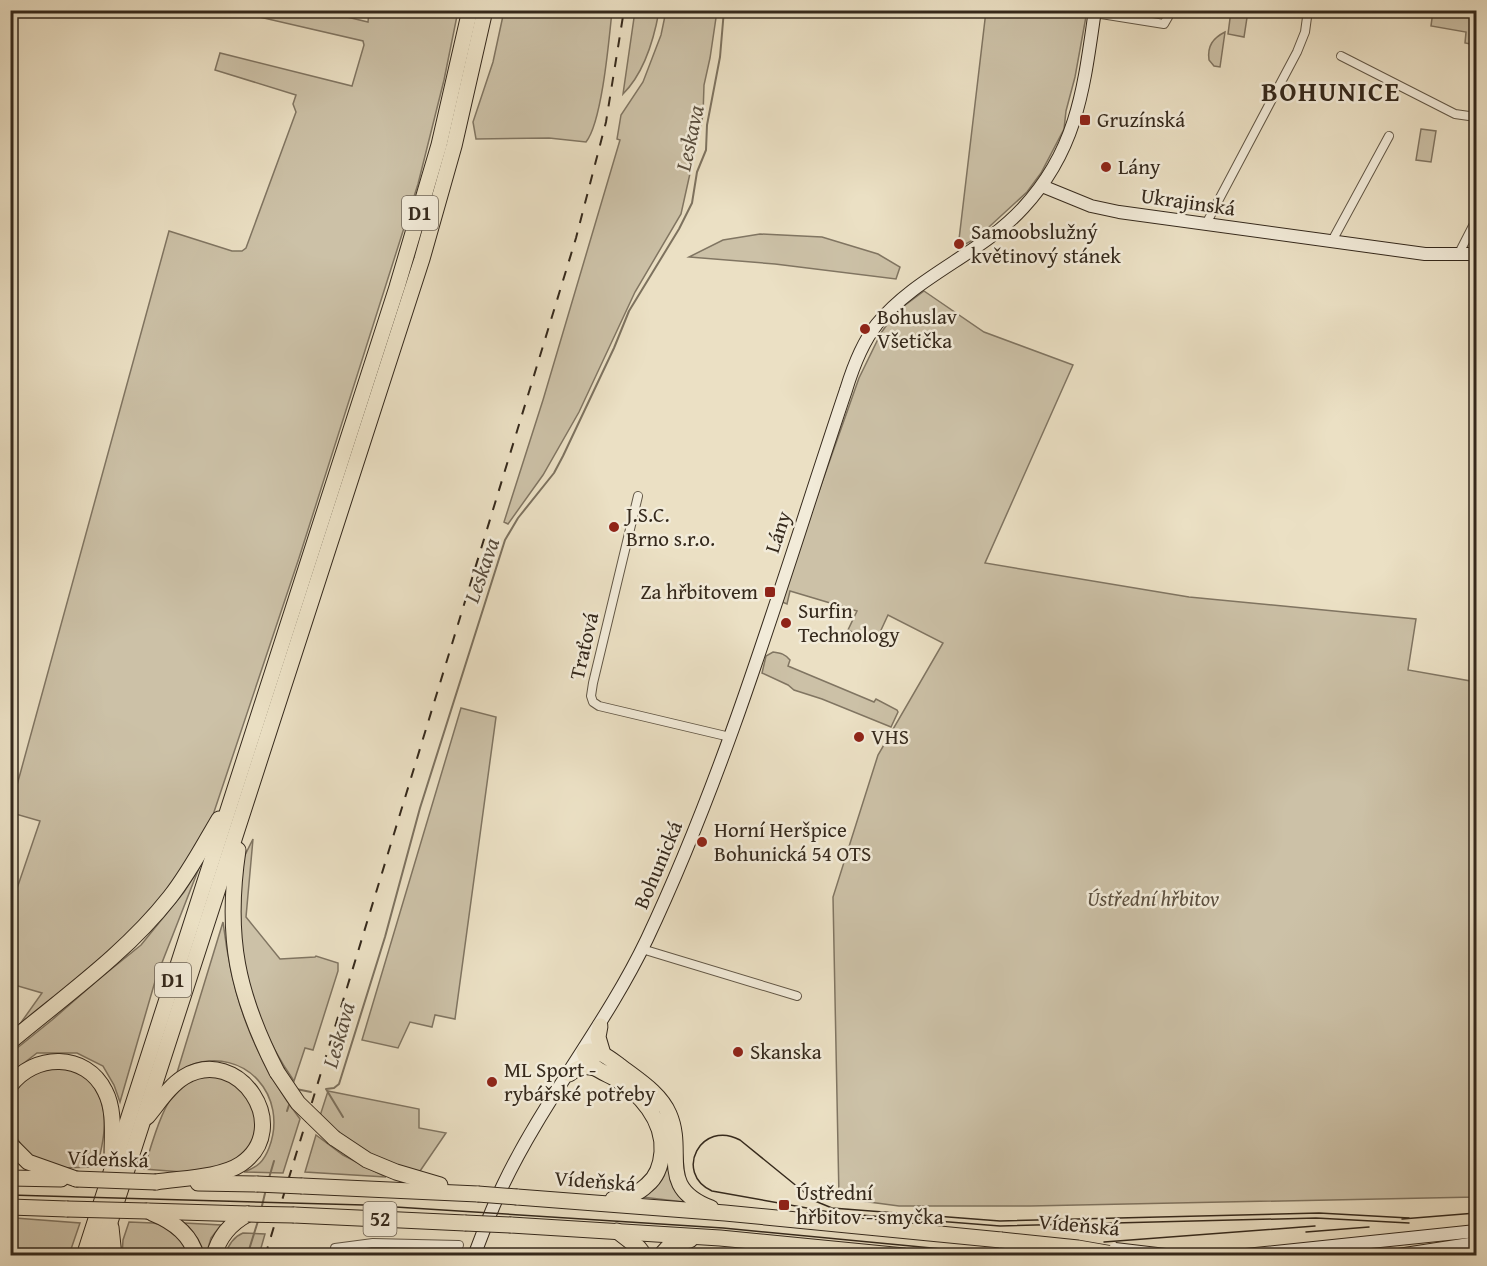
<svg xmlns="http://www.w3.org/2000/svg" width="1487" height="1266" viewBox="0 0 1487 1266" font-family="'Gentium Book Plus',serif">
	<rect width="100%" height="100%" fill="#ebe0c4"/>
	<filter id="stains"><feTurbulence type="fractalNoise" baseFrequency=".00333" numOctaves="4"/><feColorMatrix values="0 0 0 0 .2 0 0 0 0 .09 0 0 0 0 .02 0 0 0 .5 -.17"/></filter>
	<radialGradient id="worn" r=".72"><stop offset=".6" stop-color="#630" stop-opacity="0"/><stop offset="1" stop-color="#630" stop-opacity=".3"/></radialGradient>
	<g fill="#ccc1a7" stroke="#807562" stroke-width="1.5">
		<path d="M 233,11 L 322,11 L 368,22 L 369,11 L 458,11 L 444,80 L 418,184 L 299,558 L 213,815 L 180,876 L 141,923 L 11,1035 L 10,1031 L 15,1031 L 42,993 L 11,984 L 11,906 L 40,821 L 12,813 L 11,807 L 169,231 L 232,251 L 242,251 L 246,248 L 296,112 L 293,104 L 296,95 L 215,70 L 220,53 L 352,86 L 364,45 L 363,41 Z"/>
		<path d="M 504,11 L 612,11 C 609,40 602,122 586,142 L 549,138 L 476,139 L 473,122 L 493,62 Z"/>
		<path d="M 635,11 L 659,11 C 654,39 644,73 623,94 Z"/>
		<path d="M 666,11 L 717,11 L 710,58 L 704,85 L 703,115 L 681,214 L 635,292 L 579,412 L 543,475 L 508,524 L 504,522 L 543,400 L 620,140 L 617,139 L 621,115 L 643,82 L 661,35 Z"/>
		<path d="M 986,11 L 1087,11 L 1075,77 L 1066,111 L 1064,129 L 1041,173 L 1027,192 L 977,238 L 958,248 Z"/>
		<path d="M 1231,11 L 1248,11 L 1244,37 L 1228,34 Z"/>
		<path d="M 1433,11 L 1476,11 L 1476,45 L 1465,43 L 1466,32 L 1431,26 Z"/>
		<path d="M 1225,32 L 1220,67 L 1214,66 L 1209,60 C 1207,46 1213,38 1225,32 Z"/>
		<path d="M 1421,129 L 1436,131 L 1431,162 L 1416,160 Z"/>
		<path d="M 760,234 L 822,237 L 878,254 L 900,267 L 896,279 L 775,264 L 689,257 L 723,240 Z"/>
		<path d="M 924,291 L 984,332 L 1073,365 L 985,563 L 1189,597 L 1416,619 L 1408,670 L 1476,682 L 1476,1197 L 1030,1206 L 899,1206 L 839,1198 L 833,897 L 878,755 L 943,643 L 888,615 L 875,643 L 848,630 L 857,611 L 790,591 L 787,604 L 780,601 L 859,378 L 881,333 L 896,312 Z"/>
		<path d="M 773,652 C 781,653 785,654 790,660 L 788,666 L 874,702 L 876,699 L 897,710 L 898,712 L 891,727 L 822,699 L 794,690 L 788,685 L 762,673 L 766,656 Z"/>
		<path d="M 461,708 L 496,717 L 455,1019 L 435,1015 L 432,1027 L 410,1022 L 398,1048 L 362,1040 Z"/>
		<path d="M 253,839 L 246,917 L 280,959 L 315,957 L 316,956 L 338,963 L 338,971 L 313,1050 L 305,1048 L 294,1081 C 256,1027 237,963 240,897 C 240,887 239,875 241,865 C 244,856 249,847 253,839 Z"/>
		<path d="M 199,868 L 156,978 L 120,1102 L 114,1085 L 103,1066 L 77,1053 L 37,1053 L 11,1073 L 11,1053 L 52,1020 L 99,979 L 141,945 L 184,892 Z"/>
		<path d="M 223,922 C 232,998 253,1057 300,1119 L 283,1173 L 244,1172 C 258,1167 264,1161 269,1148 C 289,1096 245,1046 191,1065 C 186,1067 181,1072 176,1076 Z"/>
		<path d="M 66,1067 C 73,1070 83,1073 87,1078 C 112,1103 105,1137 97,1167 L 58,1168 L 38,1161 L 25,1151 L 11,1129 L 11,1102 L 14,1090 L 37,1071 Z"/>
		<path d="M 217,1075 L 250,1091 L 258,1134 L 238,1162 L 195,1173 L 144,1169 C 152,1144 163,1098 185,1083 C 192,1077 208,1077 217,1075 Z"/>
		<path d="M 328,1091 L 419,1109 L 419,1128 L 446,1133 L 418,1174 L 372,1157 L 319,1119 Z"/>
		<path d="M 653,1100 L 664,1119 L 686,1201 L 684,1202 L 642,1197 L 657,1180 Z"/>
		<path d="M 316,1135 L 343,1155 L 386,1177 L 305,1172 Z"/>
		<path d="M 15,1218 L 80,1223 L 69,1255 L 11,1255 L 11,1219 Z"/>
		<path d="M 129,1222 L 153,1223 L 168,1226 L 194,1256 L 122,1256 L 123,1240 Z"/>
		<path d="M 184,1223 L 221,1225 L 211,1238 L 206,1255 L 197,1238 Z"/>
		<path d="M 243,1233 L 265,1234 L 259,1255 L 225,1255 C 228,1246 233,1237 243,1233 Z"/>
	</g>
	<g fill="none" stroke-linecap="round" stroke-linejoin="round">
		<g stroke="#7d725f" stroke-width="2">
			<path d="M 296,1089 L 311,1092"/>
			<path d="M 287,1111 L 290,1102"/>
			<path d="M 343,1117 L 326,1089 L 334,1088 L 339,1084 L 385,937 L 420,808 L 505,540 L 518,518 L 554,473 L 563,456 L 614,348 L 629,311 L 679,229 L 692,203 L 697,172 L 706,150 L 707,125 L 720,57 L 724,10"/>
			<path d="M 269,1178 L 274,1161"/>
			<path d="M 261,1210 L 266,1189"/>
			<path d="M 247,1256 L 258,1221"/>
		</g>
		<defs>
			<g id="street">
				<path d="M 1095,13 L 1164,24 L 1172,10"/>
				<path d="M 1341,56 L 1455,114 L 1476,117"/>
				<path d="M 1206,224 L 1297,52 L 1305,32 L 1308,10"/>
				<path d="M 1332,241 L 1389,136"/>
				<path d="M 1458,255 L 1476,220"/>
				<path d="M 638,496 L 593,683 L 591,696 L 593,702 L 599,706 L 730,737"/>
				<path d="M 642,949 L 797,996"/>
				<path d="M 335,1256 L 335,1248 L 373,1243 L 459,1245"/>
			</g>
			<g id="secondary">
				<path d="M 1042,186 L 1091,206 L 1119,212 L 1425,254 L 1476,254"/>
				<path d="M 474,1256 C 483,1232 492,1208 503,1185 C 544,1099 606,1025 647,939 C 730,763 784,574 846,390 C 853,367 862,343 877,324 C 916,276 981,254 1023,208 C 1078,149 1084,86 1095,10"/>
				<path d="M 1236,1256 L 1476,1231"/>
				<path d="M 1392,1256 L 1476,1243"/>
			</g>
			<g id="highway">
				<path d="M 238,850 C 225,937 237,994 277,1072"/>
				<path d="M 600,1026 L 598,1037 L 603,1054"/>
				<path d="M 10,1042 C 65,996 126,953 170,897 C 189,873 203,846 219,819"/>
				<path d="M 569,1074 C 578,1067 584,1065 595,1068"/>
				<path d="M 10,1086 C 34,1053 86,1052 105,1091 C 115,1110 112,1134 112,1155"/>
				<path d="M 147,1117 C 158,1104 169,1086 184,1077 C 239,1044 294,1128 241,1164 C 220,1178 181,1178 156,1182"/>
				<path d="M 334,1138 L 367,1160 L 396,1172 L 440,1185"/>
				<path d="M 10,1144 L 28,1162 L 76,1179"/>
				<path d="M 10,1178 L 61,1179"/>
				<path d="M 198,1183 L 257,1184"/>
				<path d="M 302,1186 L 478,1194"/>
				<path d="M 517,1197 L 725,1213 L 1001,1240"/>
				<path d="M 613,1199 C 626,1198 638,1194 647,1185 C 657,1177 661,1165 662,1152 C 664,1120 640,1093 614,1078 C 601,1071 588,1067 584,1052 C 598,1048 609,1058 620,1066 C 638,1080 660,1093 669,1114 C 686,1153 656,1187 711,1208"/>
				<path d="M 10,1207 L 67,1209"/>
				<path d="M 147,1211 L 248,1214"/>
				<path d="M 152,1213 C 172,1221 191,1234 196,1256"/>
				<path d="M 294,1215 L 465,1223"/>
				<path d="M 511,1225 L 720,1238 L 904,1256"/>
				<path d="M 111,1227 L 114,1256"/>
				<path d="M 617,1231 L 639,1248 L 645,1256"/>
				<path d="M 84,1256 L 397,287 L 439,145 L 470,10"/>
				<path d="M 99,1256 L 422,259 L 454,146 L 485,10"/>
				<path d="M 214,1256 C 219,1236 231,1223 248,1214"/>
				<path d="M 660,1256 L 672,1243 L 690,1240"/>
			</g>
		</defs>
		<use href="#street" stroke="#625746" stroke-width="10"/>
		<use href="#secondary" stroke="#35291c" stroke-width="14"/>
		<use href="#highway" stroke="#35291c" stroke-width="17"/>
		<use href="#street" stroke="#f2ebd9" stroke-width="8"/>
		<use href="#secondary" stroke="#f2ebd9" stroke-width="12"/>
		<use href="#highway" stroke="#ebe0c4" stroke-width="15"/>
		<g stroke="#35291c" stroke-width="1.5">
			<path d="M 10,1195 L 364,1205 L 723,1228 L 984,1253 L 1055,1253"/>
			<path d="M 1409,1218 L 1319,1213 L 1000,1221 L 832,1208 L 815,1201 L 740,1140 C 701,1119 673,1173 712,1191 L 835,1213 L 1000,1226 L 1316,1218 L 1409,1223"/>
			<path d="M 1402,1219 L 1476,1213"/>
			<path d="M 1306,1232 L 1369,1227"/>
			<path d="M 1104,1242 L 1315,1226"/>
		</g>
		<path stroke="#35291c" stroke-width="2" stroke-dasharray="10 10" stroke-linecap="butt" d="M 265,1256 L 576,238 L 606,122 L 624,10"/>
		<defs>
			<path id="secondary-bridge" d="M 1115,1249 L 1174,1256"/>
			<g id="highway-bridge">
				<path d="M 277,1072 L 298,1103 L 334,1138"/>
				<path d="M 76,1179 L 156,1182"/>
				<path d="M 257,1184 L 302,1186"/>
				<path d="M 478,1194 L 517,1197"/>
				<path d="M 67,1209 L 147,1211"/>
				<path d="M 248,1214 L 294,1215"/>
				<path d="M 465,1223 L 511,1225"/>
				<path d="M 1001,1240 L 1078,1248 L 1124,1256"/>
			</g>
		</defs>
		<use href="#secondary-bridge" stroke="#35291c" stroke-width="14" stroke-linecap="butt"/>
		<use href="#highway-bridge" stroke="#35291c" stroke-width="17" stroke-linecap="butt"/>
		<use href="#secondary-bridge" stroke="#f2ebd9" stroke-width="12"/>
		<use href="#highway-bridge" stroke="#ebe0c4" stroke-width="15"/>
	</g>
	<g fill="#8f2418" stroke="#f2ebd9" stroke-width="2">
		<rect x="1079" y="114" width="12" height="12" rx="3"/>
		<circle cx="1106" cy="167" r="6"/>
		<circle cx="959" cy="244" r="6"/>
		<circle cx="865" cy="329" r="6"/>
		<circle cx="614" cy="527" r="6"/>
		<rect x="764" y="586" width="12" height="12" rx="3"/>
		<circle cx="786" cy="623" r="6"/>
		<circle cx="859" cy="737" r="6"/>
		<circle cx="702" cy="842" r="6"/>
		<circle cx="738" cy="1052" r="6"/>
		<circle cx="492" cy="1082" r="6"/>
		<rect x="778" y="1199" width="12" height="12" rx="3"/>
	</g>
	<g text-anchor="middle" stroke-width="5" stroke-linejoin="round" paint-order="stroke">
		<g fill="#f2ebd9" stroke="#6e6355" stroke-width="1.5">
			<rect x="402" y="196" width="36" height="34" rx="4.5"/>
			<rect x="155" y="963" width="36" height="34" rx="4.5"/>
			<rect x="363.5" y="1202" width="33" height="34" rx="4.5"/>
		</g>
		<g font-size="20" font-weight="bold" fill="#35291c">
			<text x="420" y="220">D1</text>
			<text x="173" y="987">D1</text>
			<text x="380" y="1226">52</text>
		</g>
		<g font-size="21" fill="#35291c" stroke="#f2ebd9" text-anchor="start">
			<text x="1097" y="127">Gruzínská</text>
			<text x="1118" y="174">Lány</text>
			<text x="971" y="239">Samoobslužný<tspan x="971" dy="24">květinový stánek</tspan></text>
			<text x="877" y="324">Bohuslav<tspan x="877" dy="24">Všetička</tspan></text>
			<text x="626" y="522">J.S.C.<tspan x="626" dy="24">Brno s.r.o.</tspan></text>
			<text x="758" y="599" text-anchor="end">Za hřbitovem</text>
			<text x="798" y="618">Surfin<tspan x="798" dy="24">Technology</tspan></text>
			<text x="871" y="744">VHS</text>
			<text x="714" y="837">Horní Heršpice<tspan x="714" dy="24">Bohunická 54 OTS</tspan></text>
			<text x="750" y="1059">Skanska</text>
			<text x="504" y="1077">ML Sport -<tspan x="504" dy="24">rybářské potřeby</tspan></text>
			<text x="796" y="1200">Ústřední<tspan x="796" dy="24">hřbitov - smyčka</tspan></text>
		</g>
		<g font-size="21" fill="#35291c" stroke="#f2ebd9">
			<text transform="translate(1188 202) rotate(8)" y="7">Ukrajinská</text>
			<text transform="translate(778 532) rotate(-72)" y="7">Lány</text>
			<text transform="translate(584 646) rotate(-77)" y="7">Traťová</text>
			<text transform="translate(658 865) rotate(-67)" y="7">Bohunická</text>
			<text transform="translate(108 1159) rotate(2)" y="7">Vídeňská</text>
			<text transform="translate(595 1181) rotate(4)" y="7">Vídeňská</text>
			<text transform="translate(1079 1225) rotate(5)" y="7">Vídeňská</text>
		</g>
		<g font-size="21" font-style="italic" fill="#5b4f3f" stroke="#f2ebd9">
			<text x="1153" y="906">Ústřední hřbitov</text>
		</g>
		<g font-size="22" font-style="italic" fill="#594d3d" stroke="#f2ebd9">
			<text transform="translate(689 138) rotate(-78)" y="8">Leskava</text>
			<text transform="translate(481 570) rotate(-71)" y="8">Leskava</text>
			<text transform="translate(338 1035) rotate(-74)" y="8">Leskava</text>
		</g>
		<g font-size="27" font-weight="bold" letter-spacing="1.5" fill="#35291c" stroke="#f2ebd9">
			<text x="1331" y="101">BOHUNICE</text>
		</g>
	</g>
	<rect width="1487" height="1266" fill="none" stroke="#ebe0c4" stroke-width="36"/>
	<rect x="12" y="12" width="1463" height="1242" fill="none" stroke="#35291c" stroke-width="3"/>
	<rect x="18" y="18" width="1451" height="1230" fill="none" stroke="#35291c" stroke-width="1.5"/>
	<rect width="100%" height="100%" filter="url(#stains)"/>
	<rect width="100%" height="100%" fill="url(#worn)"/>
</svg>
